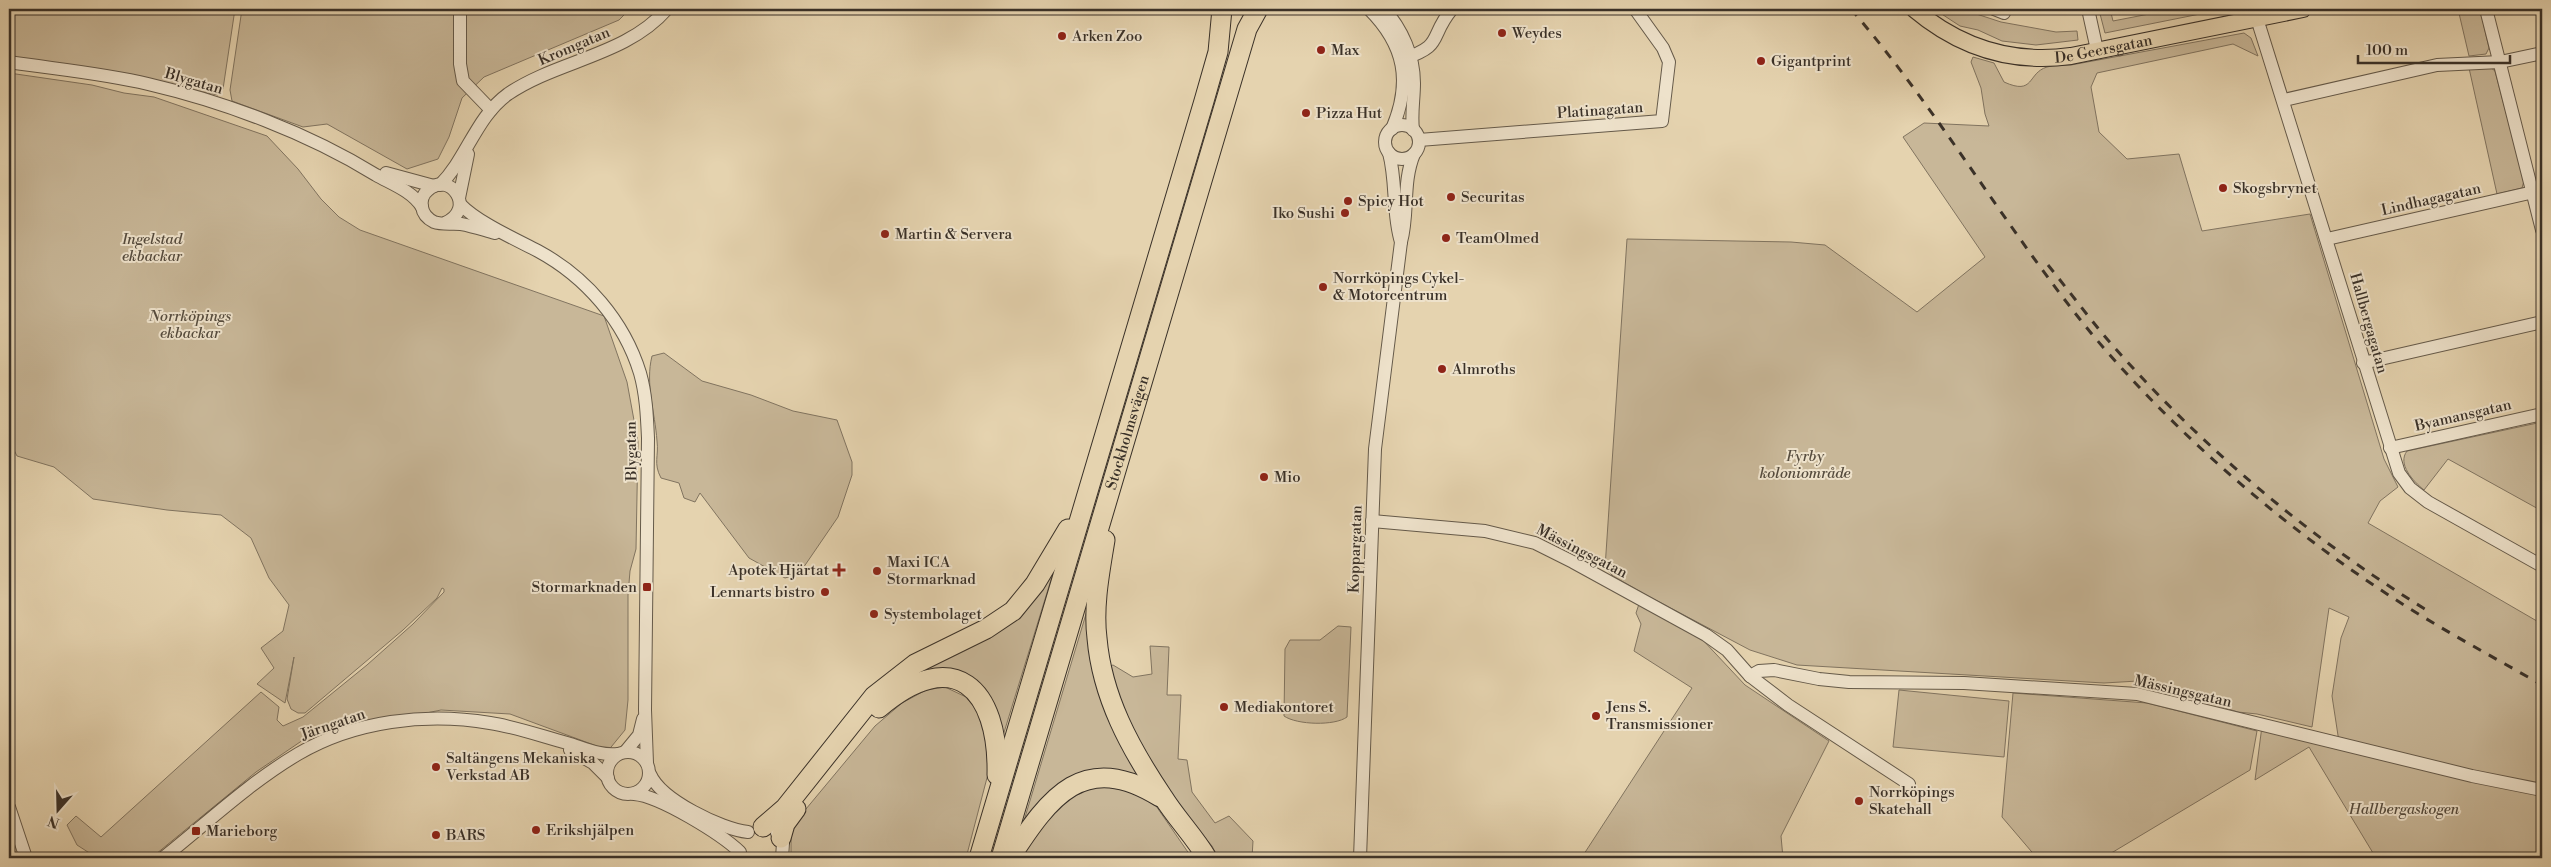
<svg xmlns="http://www.w3.org/2000/svg" width="2551" height="867" viewBox="0 0 2551 867" font-family="'Libre Bodoni',serif">
	<rect width="100%" height="100%" fill="#e5d3af"/>
	<filter id="stains"><feTurbulence type="fractalNoise" baseFrequency=".004" numOctaves="4"/><feColorMatrix values="0 0 0 0 .2 0 0 0 0 .09 0 0 0 0 .02 0 0 0 .5 -.17"/></filter>
	<radialGradient id="worn" r=".72"><stop offset=".6" stop-color="#630" stop-opacity="0"/><stop offset="1" stop-color="#630" stop-opacity=".3"/></radialGradient>
	<g fill="#c8b798" stroke="#817460">
		<path d="M 9,9 L 235,9 L 223,89 L 218,95 L 9,56 Z"/>
		<path d="M 242,9 L 630,9 L 619,20 L 484,77 L 462,98 L 449,137 L 438,159 L 407,169 L 327,124 L 303,127 L 232,101 L 230,90 Z"/>
		<path d="M 1934,9 L 1961,9 L 2001,22 L 2056,32 L 2077,31 L 2078,40 L 2036,45 L 2002,41 L 1978,30 L 1960,26 Z"/>
		<path d="M 2110,9 L 2113,21 L 2149,14 L 2149,9 L 2215,9 L 2205,13 L 2105,33 L 2099,10 Z"/>
		<path d="M 2458,9 L 2480,9 L 2489,48 L 2486,54 L 2469,56 Z"/>
		<path d="M 2244,33 L 2251,38 L 2258,56 L 2233,44 L 2097,73 L 2091,87 L 2099,132 L 2127,159 L 2179,154 L 2202,231 L 2310,214 L 2384,459 L 2398,487 L 2380,501 L 2368,523 L 2542,624 L 2542,858 L 2376,858 L 2309,747 L 2255,780 L 2262,726 L 2339,742 L 2332,696 L 2341,638 L 2349,617 L 2329,608 L 2312,727 L 2257,714 L 2238,712 L 2138,681 L 2104,683 L 1797,665 L 1750,650 L 1646,595 L 1613,576 L 1605,568 L 1627,239 L 1791,242 L 1825,245 L 1917,312 L 1985,257 L 1903,137 L 1924,123 L 1989,126 L 1985,114 L 1981,88 L 1971,62 L 1973,57 L 1994,63 L 2004,82 C 2035,96 2027,73 2047,67 C 2054,65 2063,65 2071,65 Z"/>
		<path d="M 2490,67 L 2495,71 L 2524,181 L 2522,188 L 2497,194 L 2469,68 Z"/>
		<path d="M 9,73 L 92,85 L 124,93 L 154,97 L 267,136 L 298,169 L 321,199 L 339,217 L 360,230 L 604,316 L 627,382 L 638,442 L 636,549 L 630,571 L 628,595 L 628,700 L 625,730 L 607,752 L 594,745 L 510,714 L 441,710 L 312,736 L 303,740 L 256,772 L 156,854 L 134,858 L 105,853 L 91,854 L 77,845 L 67,825 L 76,816 L 101,837 L 261,692 L 279,707 L 277,720 L 283,726 L 303,717 L 367,665 L 413,624 L 444,592 L 444,589 L 442,588 L 437,598 L 403,630 L 305,713 L 298,713 L 291,709 L 287,699 L 294,657 L 285,703 L 257,684 L 274,668 L 261,648 L 283,631 L 289,605 L 269,578 L 251,538 L 221,515 L 167,510 L 93,499 L 54,467 L 17,456 L 9,440 Z"/>
		<path d="M 664,353 L 702,381 L 751,395 L 793,411 L 837,420 L 852,462 L 852,475 L 838,517 L 799,574 L 785,578 L 749,558 L 700,493 L 695,502 L 684,498 L 679,483 L 661,478 C 653,463 659,456 657,441 C 655,412 645,384 652,356 Z"/>
		<path d="M 2542,422 L 2542,511 L 2448,459 L 2424,490 C 2413,481 2397,464 2407,451 Z"/>
		<path d="M 1054,570 L 1002,739 C 997,714 994,693 971,678 L 893,691 Z"/>
		<path d="M 1089,604 L 1146,780 L 1107,771 L 1020,834 Z"/>
		<path d="M 1639,604 L 1700,637 L 1745,685 L 1829,741 L 1781,836 L 1783,858 L 1582,857 L 1692,688 L 1634,651 L 1641,624 L 1636,613 Z"/>
		<path d="M 1338,626 L 1351,627 L 1347,717 C 1335,726 1297,725 1284,716 L 1285,649 L 1290,640 L 1320,640 Z"/>
		<path d="M 1150,646 L 1169,647 L 1167,695 L 1181,695 L 1178,759 L 1187,760 L 1192,792 L 1215,823 L 1229,816 L 1253,841 L 1252,858 L 1218,858 L 1212,846 L 1165,790 L 1122,717 L 1107,667 L 1113,665 L 1133,677 L 1152,674 Z"/>
		<path d="M 945,687 L 966,697 L 982,717 L 991,741 L 988,774 L 966,858 L 797,858 L 791,852 L 791,837 L 796,821 L 875,726 L 902,703 L 926,690 Z"/>
		<path d="M 1899,690 L 2009,701 L 2004,757 L 1893,747 Z"/>
		<path d="M 2013,693 L 2147,703 L 2257,731 L 2250,770 L 2103,858 L 2037,858 L 2002,817 Z"/>
		<path d="M 1109,785 L 1135,789 L 1154,803 L 1192,858 L 1022,858 C 1036,833 1053,801 1082,790 C 1091,787 1100,786 1109,785 Z"/>
	</g>
	<g fill="none" stroke-linecap="round" stroke-linejoin="round">
		<defs>
			<g id="minor">
				<path d="M 460,9 L 460,64 L 463,81 L 491,110"/>
				<path d="M 1369,9 C 1405,45 1412,82 1392,129"/>
				<path d="M 1384,9 C 1402,29 1414,56 1414,83 C 1414,99 1411,114 1413,130"/>
				<path d="M 1994,9 L 2004,13"/>
				<path d="M 2088,9 L 2097,50"/>
				<path d="M 2254,9 L 2399,473 L 2410,488 L 2428,502 L 2542,566"/>
				<path d="M 2486,9 L 2542,230"/>
				<path d="M 1403,59 C 1445,45 1428,38 1452,9"/>
				<path d="M 9,62 C 55,69 102,73 148,84 C 225,102 308,133 376,175 C 392,184 412,191 422,207"/>
				<path d="M 2284,100 L 2437,65 L 2500,62 L 2542,53"/>
				<circle cx="1402" cy="142" r="17"/>
				<path d="M 1419,140 L 1662,121 L 1669,62 L 1663,48 L 1635,9"/>
				<path d="M 1389,153 C 1397,183 1392,213 1401,242"/>
				<path d="M 386,173 L 434,186"/>
				<path d="M 440,185 C 467,158 476,117 508,94 C 558,60 626,56 667,9"/>
				<path d="M 459,198 L 468,154"/>
				<path d="M 460,204 C 477,222 515,239 538,251 C 586,277 624,321 640,373 C 646,394 647,416 648,438 L 645,710 L 647,763"/>
				<path d="M 445,223 C 477,209 450,170 428,190 C 423,194 421,201 422,207 C 423,214 428,219 434,222 C 442,225 453,223 461,224 C 473,226 484,230 495,233"/>
				<path d="M 2327,239 L 2542,190"/>
				<path d="M 2363,363 L 2542,322"/>
				<path d="M 2390,448 L 2542,414"/>
				<path d="M 1372,521 L 1485,531 L 1535,543 L 1573,562 L 1706,635 L 1727,650 L 1750,676 L 1759,671 L 1774,670 L 1819,679 L 1849,682 L 1964,683 L 2137,694 L 2472,776 L 2542,790"/>
				<path d="M 1750,676 L 1788,705 L 1909,784"/>
				<path d="M 570,750 L 593,763 L 608,778"/>
				<circle cx="628" cy="773" r="21"/>
				<path d="M 625,752 L 639,735 L 643,719"/>
				<path d="M 650,774 C 661,800 721,829 748,832"/>
				<path d="M 634,794 C 660,796 721,834 740,852"/>
				<path d="M 9,807 L 26,858"/>
				<path d="M 777,833 L 783,843 L 782,858"/>
				<path d="M 163,858 C 207,823 249,783 298,754 C 354,721 426,712 490,723 C 516,727 541,736 567,743 C 584,748 600,756 618,754"/>
				<path d="M 1360,858 L 1375,449 L 1401,242 C 1409,213 1402,183 1414,154"/>
			</g>
			<g id="major">
				<path id="s1" d="M 1914,9 C 1959,47 2012,64 2071,56 L 2303,9"/>
			</g>
			<g id="highway">
				<path d="M 1105,540 C 1100,571 1093,606 1097,638 C 1102,697 1130,748 1163,797 C 1176,818 1194,836 1207,858"/>
				<path d="M 879,708 C 954,644 999,688 997,775"/>
				<path d="M 763,827 L 785,808 L 874,696 L 915,664 L 986,629 L 1013,611 L 1035,584 L 1068,529"/>
				<path d="M 781,838 L 785,824 L 796,809"/>
				<path d="M 979,858 L 1204,101 L 1218,52 L 1222,9"/>
				<path id="s2" d="M 1001,858 L 1247,29 L 1258,9"/>
				<path d="M 1010,858 C 1050,796 1084,750 1160,797"/>
			</g>
		</defs>
		<use href="#minor" stroke="#655a4a" stroke-width="14"/>
		<use href="#major" stroke="#3a3128" stroke-width="18"/>
		<use href="#highway" stroke="#3a3128" stroke-width="21"/>
		<use href="#minor" stroke="#eee2cb" stroke-width="12"/>
		<use href="#major" stroke="#e5d3af" stroke-width="16"/>
		<use href="#highway" stroke="#e5d3af" stroke-width="19"/>
		<path stroke="#3a3128" stroke-width="1" d="M 2183,9 L 2191,9"/>
		<g stroke="#3a3128" stroke-width="3" stroke-dasharray="9 9" stroke-linecap="butt">
			<path d="M 1851,9 C 1939,111 2006,229 2091,333 C 2174,432 2274,519 2381,590 C 2433,625 2488,654 2542,685"/>
			<path d="M 2048,265 C 2070,292 2091,321 2114,347 C 2205,450 2311,539 2428,611"/>
		</g>
	</g>
	<g fill="#8f2418" stroke="#eee2cb" stroke-width="2">
		<circle cx="1502" cy="33" r="5"/>
		<circle cx="1062" cy="36" r="5"/>
		<circle cx="1321" cy="50" r="5"/>
		<circle cx="1761" cy="61" r="5"/>
		<circle cx="1306" cy="113" r="5"/>
		<circle cx="2223" cy="188" r="5"/>
		<circle cx="1451" cy="197" r="5"/>
		<circle cx="1348" cy="201" r="5"/>
		<circle cx="1345" cy="213" r="5"/>
		<circle cx="885" cy="234" r="5"/>
		<circle cx="1446" cy="238" r="5"/>
		<circle cx="1323" cy="287" r="5"/>
		<circle cx="1442" cy="369" r="5"/>
		<circle cx="1264" cy="477" r="5"/>
		<path d="M836.5 562.5h5v5h5v5h-5v5h-5v-5h-5v-5h5z"/>
		<circle cx="877" cy="571" r="5"/>
		<rect x="642" y="582" width="10" height="10" rx="2.5"/>
		<circle cx="825" cy="592" r="5"/>
		<circle cx="874" cy="614" r="5"/>
		<circle cx="1224" cy="707" r="5"/>
		<circle cx="1596" cy="716" r="5"/>
		<circle cx="436" cy="767" r="5"/>
		<circle cx="1859" cy="801" r="5"/>
		<circle cx="536" cy="830" r="5"/>
		<rect x="191" y="826" width="10" height="10" rx="2.5"/>
		<circle cx="436" cy="835" r="5"/>
	</g>
	<g text-anchor="middle" stroke-width="4" stroke-linejoin="round" paint-order="stroke">
		<g font-size="15" fill="#3a3128" stroke="#eee2cb" text-anchor="start">
			<text x="1512" y="38">Weydes</text>
			<text x="1072" y="41">Arken Zoo</text>
			<text x="1331" y="55">Max</text>
			<text x="1771" y="66">Gigantprint</text>
			<text x="1316" y="118">Pizza Hut</text>
			<text x="2233" y="193">Skogsbrynet</text>
			<text x="1461" y="202">Securitas</text>
			<text x="1358" y="206">Spicy Hot</text>
			<text x="1335" y="218" text-anchor="end">Iko Sushi</text>
			<text x="895" y="239">Martin &amp; Servera</text>
			<text x="1456" y="243">TeamOlmed</text>
			<text x="1333" y="283">Norrköpings Cykel-<tspan x="1333" dy="17">&amp; Motorcentrum</tspan></text>
			<text x="1452" y="374">Almroths</text>
			<text x="1274" y="482">Mio</text>
			<text x="887" y="567">Maxi ICA<tspan x="887" dy="17">Stormarknad</tspan></text>
			<text x="829" y="575" text-anchor="end">Apotek Hjärtat</text>
			<text x="637" y="592" text-anchor="end">Stormarknaden</text>
			<text x="815" y="597" text-anchor="end">Lennarts bistro</text>
			<text x="884" y="619">Systembolaget</text>
			<text x="1234" y="712">Mediakontoret</text>
			<text x="1606" y="712">Jens S.<tspan x="1606" dy="17">Transmissioner</tspan></text>
			<text x="446" y="763">Saltängens Mekaniska<tspan x="446" dy="17">Verkstad AB</tspan></text>
			<text x="1869" y="797">Norrköpings<tspan x="1869" dy="17">Skatehall</tspan></text>
			<text x="546" y="835">Erikshjälpen</text>
			<text x="206" y="836">Marieborg</text>
			<text x="446" y="840">BARS</text>
		</g>
		<g font-size="15" fill="#3a3128" stroke="#eee2cb">
			<text transform="translate(574 46) rotate(-23)" y="5">Kromgatan</text>
			<text dy="5" stroke="none"><textPath href="#s1" startOffset="202">De Geersgatan</textPath></text>
			<text transform="translate(194 81) rotate(16)" y="5">Blygatan</text>
			<text transform="translate(1600 110) rotate(-4)" y="5">Platinagatan</text>
			<text transform="translate(2431 199) rotate(-13)" y="5">Lindhagagatan</text>
			<text transform="translate(2369 323) rotate(74)" y="5">Hallbergagatan</text>
			<text transform="translate(2463 415) rotate(-13)" y="5">Byamansgatan</text>
			<text dy="5" stroke="none"><textPath href="#s2" startOffset="444">Stockholmsvägen</textPath></text>
			<text transform="translate(631 451) rotate(-91)" y="5">Blygatan</text>
			<text transform="translate(1355 549) rotate(-88)" y="5">Koppargatan</text>
			<text transform="translate(1582 551) rotate(27)" y="5">Mässingsgatan</text>
			<text transform="translate(2183 691) rotate(13)" y="5">Mässingsgatan</text>
			<text transform="translate(333 724) rotate(-19)" y="5">Järngatan</text>
		</g>
		<g font-size="15" font-style="italic" fill="#564c3e" stroke="#eee2cb">
			<text x="152" y="244">Ingelstad<tspan x="152" dy="17">ekbackar</tspan></text>
			<text x="190" y="321">Norrköpings<tspan x="190" dy="17">ekbackar</tspan></text>
			<text x="1805" y="461">Fyrby<tspan x="1805" dy="17">koloniområde</tspan></text>
			<text x="2404" y="814">Hallbergaskogen</text>
		</g>
	</g>
	<rect width="2551" height="867" fill="none" stroke="#e5d3af" stroke-width="30"/>
	<rect x="10" y="10" width="2531" height="847" fill="none" stroke="#3a3128" stroke-width="2.5"/>
	<rect x="15" y="15" width="2521" height="837" fill="none" stroke="#3a3128"/>
	<g transform="translate(58 810) rotate(200)" stroke="#eee2cb" stroke-width="4" paint-order="stroke">
	<path d="M0-4L9 19L0 12L-9 19Z" fill="#3a3128"/>
	<text y="-8" font-size="14" font-weight="bold" text-anchor="middle" fill="#3a3128">N</text>
	</g>
	<path d="M2358 55v8h152v-8" fill="none" stroke="#3a3128" stroke-width="2.5"/>
	<text x="2366" y="55" font-size="15" fill="#3a3128" stroke="#eee2cb" stroke-width="4" paint-order="stroke">100 m</text>
	<rect width="100%" height="100%" filter="url(#stains)"/>
	<rect width="100%" height="100%" fill="url(#worn)"/>
</svg>
